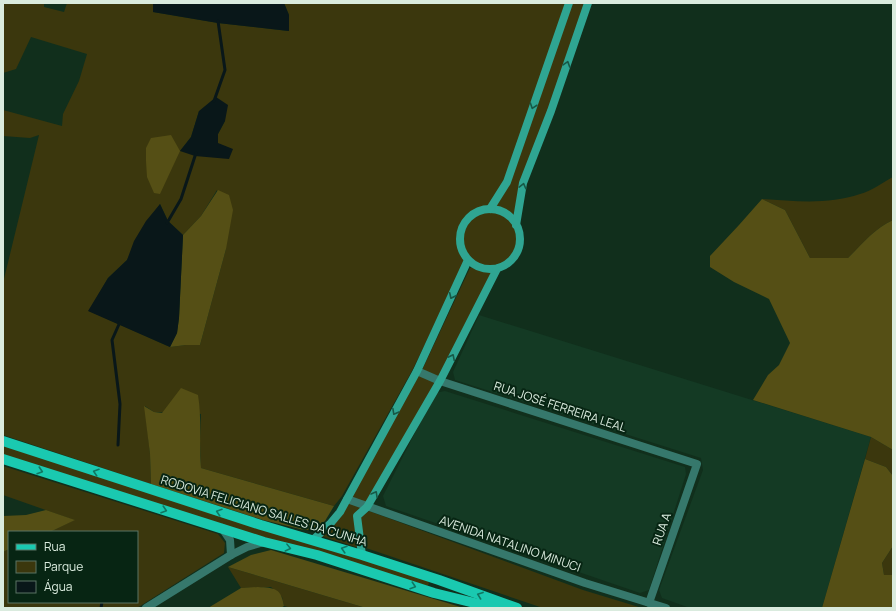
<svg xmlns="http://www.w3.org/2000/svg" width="896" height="611" viewBox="0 0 896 611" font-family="Manrope,sans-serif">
	<rect width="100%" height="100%" fill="#112f1c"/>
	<g fill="#143a24">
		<path d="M 479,315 L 871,437 L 822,608 L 690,608 L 662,598 L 659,590 L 703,470 L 701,458 L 455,380 L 453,372 Z"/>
		<path d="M 445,391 L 685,467 L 686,474 L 649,590 L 640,593 L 386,506 L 383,496 L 435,393 Z"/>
	</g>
	<g fill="#3b370d" fill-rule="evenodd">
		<path d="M 3,3 L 44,3 L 44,7 L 64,12 L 67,3 L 153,3 L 153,12 L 218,23 L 288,31 L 289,15 L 284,3 L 566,3 L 504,182 L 489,207 C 460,211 448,237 465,261 L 413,369 L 342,496 L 334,506 L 201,468 L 200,441 L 201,414 L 154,412 L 145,406 L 150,454 L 151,484 L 3,435 L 3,283 L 39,135 L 30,138 L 3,136 L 3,110 L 62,126 L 63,114 L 79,81 L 87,54 L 31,37 L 16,69 L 3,73 ZM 199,111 L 225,121 L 218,134 L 218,143 L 180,151 L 191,137 ZM 217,190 L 226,249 L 200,345 L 186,345 L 170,347 L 89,311 L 108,278 L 127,260 L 160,204 L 168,221 L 183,235 L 201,216 Z"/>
		<path d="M 571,3 L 586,3 L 515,219 L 508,212 L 495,207 Z"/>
		<path d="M 893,177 L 893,220 C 875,228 862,244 848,258 L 810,258 L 785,210 L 762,199 C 795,201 828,205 860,194 C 871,191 882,183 893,177 Z"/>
		<circle cx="490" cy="239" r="27"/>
		<path d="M 473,267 L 482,271 L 491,272 L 491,274 L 440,377 L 423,370 L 423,368 L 470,268 Z"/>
		<path d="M 418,375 L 436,381 L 367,501 L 365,503 L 353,498 L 353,494 Z"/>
		<path d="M 871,437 L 893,450 L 893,476 L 886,467 L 865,459 Z"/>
		<path d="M 3,445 L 427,580 L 429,583 L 428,586 L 266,539 L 3,456 Z"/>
		<path d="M 3,466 L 218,534 L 225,543 L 224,553 L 137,608 L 3,608 L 3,552 L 9,549 L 9,602 L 137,602 L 137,532 L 50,532 L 74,520 L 3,495 Z"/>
		<path d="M 347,502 L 363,507 L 355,516 L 359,548 L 321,536 Z"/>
		<path d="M 369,511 L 583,590 L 642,608 L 543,608 L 366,548 L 361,526 L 361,516 Z"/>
		<path d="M 893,546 L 893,575 L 884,575 L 882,563 Z"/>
		<path d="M 228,567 L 366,608 L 291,608 L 284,606 L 282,597 L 271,587 L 241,588 Z"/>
	</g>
	<g fill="#554f15">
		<path d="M 171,135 L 180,151 L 160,194 L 154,193 L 147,177 L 146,161 L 146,148 L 151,138 Z"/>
		<path d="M 218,190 L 229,195 L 233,210 L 226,249 L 200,345 L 186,345 L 170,347 L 177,333 L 179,318 L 183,235 L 201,216 Z"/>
		<path d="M 762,199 L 785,210 L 810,258 L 848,258 C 862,244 875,228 893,220 L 893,450 L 871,437 L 753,400 L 768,375 L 779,365 L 790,343 L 769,299 L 734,282 L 710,267 L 710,256 L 739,225 Z"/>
		<path d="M 181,388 L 198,395 C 202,419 199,444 201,468 L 334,506 L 325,521 L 312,530 L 304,530 L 263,520 L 151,484 L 150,454 L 144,406 L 154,412 L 162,413 Z"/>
		<path d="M 865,459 L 886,467 L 893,476 L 893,546 L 882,563 L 884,575 L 893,575 L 893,608 L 822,608 Z"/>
		<path d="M 46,510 L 75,520 L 50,532 L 9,532 L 9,549 L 3,552 L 3,516 L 26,515 Z"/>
		<path d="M 271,550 L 464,608 L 366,608 L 228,567 L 251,555 Z"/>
		<path d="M 258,587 C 275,588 281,588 284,606 L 281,608 L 208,608 L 241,588 Z"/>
	</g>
	<g fill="#091719">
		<path d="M 153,3 L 284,3 L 289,15 L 289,31 L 218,23 L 153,12 Z"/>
		<path d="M 216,97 L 228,105 L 225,121 L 218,134 L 218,143 L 233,149 L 229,159 L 195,156 L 180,151 L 191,137 L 199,111 Z"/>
		<path d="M 160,204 L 168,221 L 183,235 L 179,318 L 177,333 L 170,347 L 88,311 L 108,278 L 127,260 L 134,241 L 146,221 Z"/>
	</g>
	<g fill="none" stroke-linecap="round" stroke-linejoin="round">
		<g stroke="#091719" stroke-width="3">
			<path d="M 214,101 L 225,70 L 218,21"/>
			<path d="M 167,223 L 181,199 L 196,153"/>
			<path d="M 118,445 L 120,404 L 112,340 L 120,322"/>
			<path d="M 101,608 L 102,602"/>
		</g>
		<g stroke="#36786c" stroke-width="8">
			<path d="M 417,371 L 440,381 L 697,464 L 649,603"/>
			<path d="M 347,499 L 585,583 L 666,608"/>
			<path d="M 222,528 L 230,540 L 231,555"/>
			<path d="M 146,608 L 231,555 L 247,547 L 264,542"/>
		</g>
		<g stroke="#2fa592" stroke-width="8">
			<circle cx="490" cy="239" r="30"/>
			<path d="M 490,209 L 507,182 L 569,3"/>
			<path d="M 516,225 L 523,183 L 551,111 L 588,3"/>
			<path d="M 313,540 L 330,524 L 340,512 L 417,371 L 468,260"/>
			<path d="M 362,555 L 357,516 L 367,507 L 440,381 L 497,269"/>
		</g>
		<g stroke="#1ac9b0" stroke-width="10">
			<path d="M 3,441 L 261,525 L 362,555 L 439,580 L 517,608"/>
			<path d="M 3,459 L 264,542 L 317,555 L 434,593 L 495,608"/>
		</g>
	</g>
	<defs><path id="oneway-chevron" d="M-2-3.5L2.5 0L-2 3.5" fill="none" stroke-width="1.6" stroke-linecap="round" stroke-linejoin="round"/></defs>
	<g stroke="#175846">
		<use href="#oneway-chevron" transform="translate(567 64) rotate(-72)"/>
		<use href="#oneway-chevron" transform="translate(533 106) rotate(109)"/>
		<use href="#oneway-chevron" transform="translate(523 186) rotate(-76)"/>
		<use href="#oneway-chevron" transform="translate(452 296) rotate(115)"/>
		<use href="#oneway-chevron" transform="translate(452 357) rotate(-63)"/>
		<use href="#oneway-chevron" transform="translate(395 412) rotate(119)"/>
		<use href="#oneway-chevron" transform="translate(375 494) rotate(-60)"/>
	</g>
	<g stroke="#107762">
		<use href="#oneway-chevron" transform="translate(40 471) rotate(18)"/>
		<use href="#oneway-chevron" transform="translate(96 472) rotate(-162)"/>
		<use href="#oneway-chevron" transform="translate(164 510) rotate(18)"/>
		<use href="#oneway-chevron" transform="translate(219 512) rotate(-162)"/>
		<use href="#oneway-chevron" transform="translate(288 548) rotate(14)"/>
		<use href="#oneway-chevron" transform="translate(344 549) rotate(-163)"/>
		<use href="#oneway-chevron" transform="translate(413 586) rotate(18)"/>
		<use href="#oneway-chevron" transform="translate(480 595) rotate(-160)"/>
	</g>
	<g text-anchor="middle" stroke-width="4" stroke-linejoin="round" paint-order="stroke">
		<g font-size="12" fill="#daebde" stroke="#072513">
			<text transform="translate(560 407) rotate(18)" y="4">RUA JOSÉ FERREIRA LEAL</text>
			<text transform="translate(264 511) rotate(17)" y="4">RODOVIA FELICIANO SALLES DA CUNHA</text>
			<text transform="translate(662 529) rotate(-71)" y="4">RUA A</text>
			<text transform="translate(510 544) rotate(19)" y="4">AVENIDA NATALINO MINUCI</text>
		</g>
	</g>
	<rect width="896" height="611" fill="none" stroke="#daebde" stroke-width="8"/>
	<rect x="8" y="531" width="130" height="72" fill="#072513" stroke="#5b7464"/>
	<rect x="16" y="544" width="20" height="6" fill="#1ac9b0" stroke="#5b7464"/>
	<text x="44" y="551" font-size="12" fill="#daebde">Rua</text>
	<rect x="16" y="561" width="20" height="12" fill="#3b370d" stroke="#5b7464"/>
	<text x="44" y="571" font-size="12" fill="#daebde">Parque</text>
	<rect x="16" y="581" width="20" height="12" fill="#091719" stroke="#5b7464"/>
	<text x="44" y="591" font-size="12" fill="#daebde">Água</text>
</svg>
